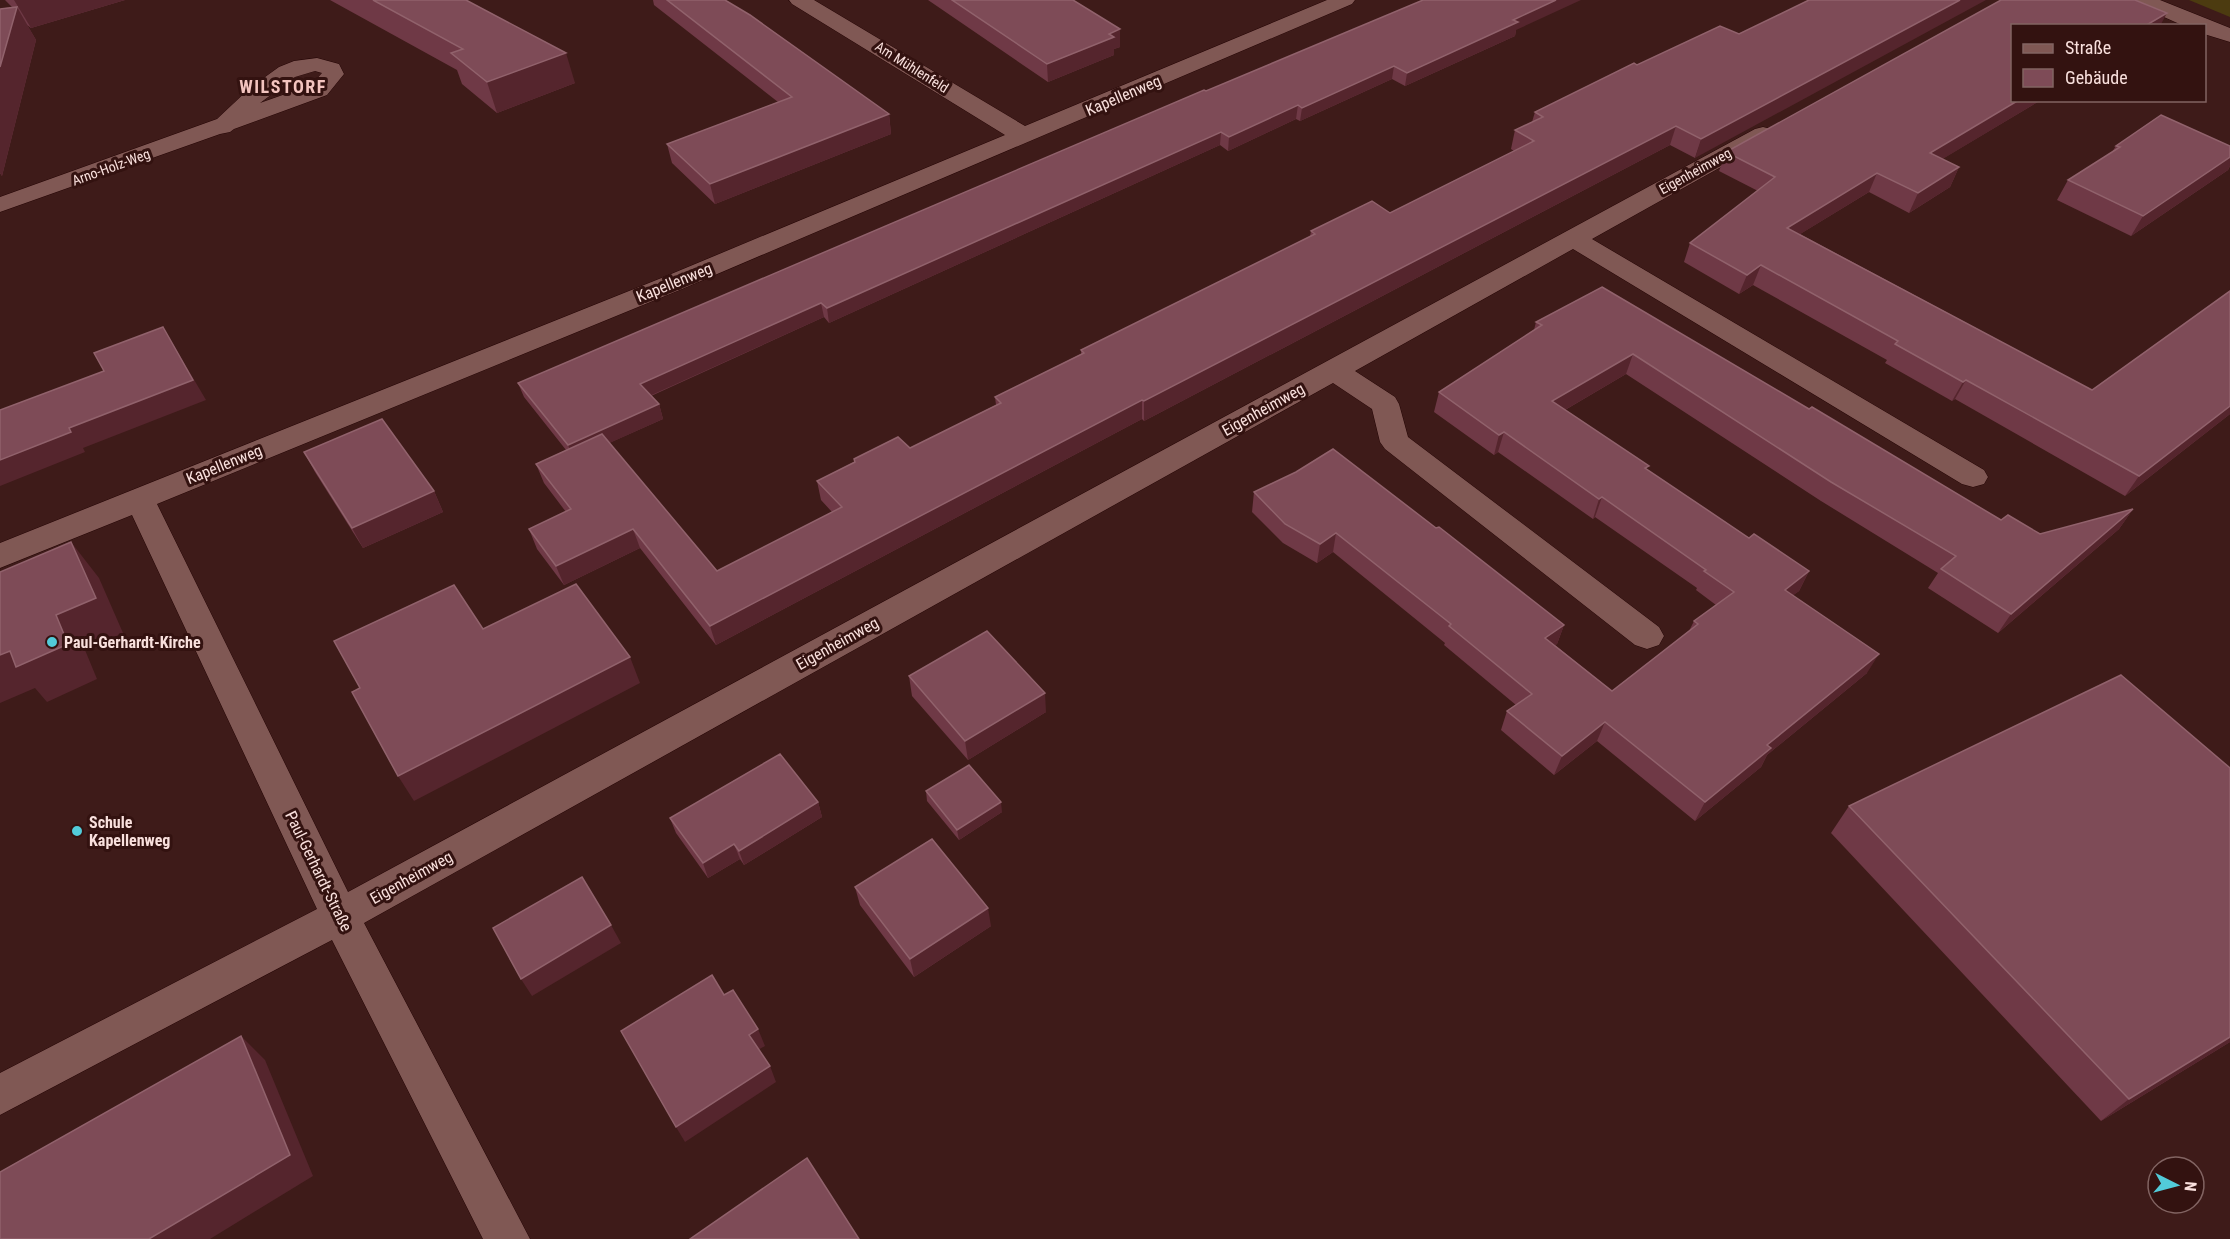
<svg xmlns="http://www.w3.org/2000/svg" width="2230" height="1239" viewBox="0 0 2230 1239" font-family="'Roboto Condensed',sans-serif">
	<rect width="100%" height="100%" fill="#3e1b19"/>
	<path fill="#4c3b10" d="M 2189,0 L 2230,0 L 2230,17 Z"/>
	<g fill="none" stroke-linecap="round" stroke-linejoin="round">
		<defs>
			<g id="minor">
				<path d="M 789,0 L 814,0 L 1025,126 L 1327,0 L 1355,0 L 1352,4 L 682,289 L 157,504 L 348,892 L 1755,129 L 1763,127 L 1771,129 L 1775,134 L 1771,139 L 1592,239 L 1984,470 L 1988,477 L 1984,484 L 1973,487 L 1962,484 L 1573,249 L 1355,371 L 1395,397 L 1399,404 L 1408,437 L 1659,627 L 1664,636 L 1659,645 L 1647,649 L 1635,645 L 1385,449 L 1380,442 L 1372,409 L 1333,383 L 364,923 L 530,1239 L 483,1239 L 332,940 L 0,1115 L 0,1073 L 317,909 L 132,515 L 0,568 L 0,543 L 664,277 L 1005,135 L 792,4 Z"/>
				<path d="M 2132,0 L 2160,0 L 2230,28 L 2230,42 L 2204,34 L 2204,26 L 2184,26 L 2135,4 Z"/>
				<path d="M 317,58 L 339,64 L 344,74 L 327,95 L 234,129 L 230,132 L 220,134 L 0,212 L 0,197 L 217,119 L 250,88 L 279,67 L 294,61 ZM 315,71 L 322,73 L 311,85 L 260,103 L 295,77 Z"/>
			</g>
		</defs>
		<use href="#minor" stroke="#230404" stroke-width="1"/>
		<use href="#minor" fill="#805854" fill-rule="evenodd"/>
	</g>
	<g fill="#6f3946">
		<path d="M 5,0 L 125,0 L 31,28 L 27,25 L 36,40 L 2,176 L 0,173 L 0,9 L 12,7 Z"/>
		<path d="M 330,0 L 466,0 L 575,83 L 497,113 L 462,84 L 457,70 Z"/>
		<path d="M 653,0 L 725,0 L 889,114 L 891,134 L 715,204 L 672,163 L 667,144 L 778,102 L 654,5 Z"/>
		<path d="M 928,0 L 1073,0 L 1120,29 L 1120,47 L 1114,49 L 1114,55 L 1048,82 Z"/>
		<path d="M 1516,30 L 1515,36 L 1405,86 L 1392,79 L 1300,121 L 1296,119 L 1228,151 L 1220,145 L 829,323 L 824,317 L 651,396 L 659,404 L 663,419 L 609,443 L 717,571 L 832,512 L 821,500 L 817,481 L 854,462 L 854,459 L 910,448 L 996,405 L 995,397 L 1081,354 L 1081,350 L 1310,237 L 1311,231 L 1390,213 L 1514,151 L 1511,149 L 1515,130 L 1532,122 L 1535,112 L 1637,65 L 1739,34 L 1695,158 L 1670,145 L 1144,421 L 1142,419 L 716,645 L 640,548 L 564,585 L 537,549 L 529,529 L 566,512 L 544,483 L 536,464 L 566,450 L 524,397 L 518,383 L 1206,91 Z"/>
		<path d="M 2013,100 L 2041,100 L 1942,159 L 1959,167 L 1950,187 L 1909,213 L 1869,192 L 1800,234 L 2092,390 L 2230,291 L 2230,414 L 2125,496 L 1955,399 L 1952,401 L 1885,363 L 1887,360 L 1753,285 L 1739,294 L 1684,262 L 1690,243 L 1758,191 L 1719,171 L 1726,152 Z"/>
		<path d="M 2116,146 L 2230,146 L 2230,166 L 2228,170 L 2131,236 L 2057,200 L 2068,180 L 2112,152 Z"/>
		<path d="M 1536,322 L 1809,409 L 2001,520 L 2040,534 L 2133,509 L 2119,529 L 1998,633 L 1928,588 L 1938,573 L 1821,501 L 1626,374 L 1565,410 L 1647,470 L 1749,538 L 1809,571 L 1799,591 L 1793,595 L 1867,673 L 1767,755 L 1761,767 L 1695,821 L 1597,741 L 1554,775 L 1501,730 L 1507,711 L 1516,705 L 1444,645 L 1445,643 L 1333,552 L 1317,563 L 1283,543 L 1252,512 L 1254,492 L 1436,528 L 1564,625 L 1557,644 L 1555,645 L 1612,691 L 1689,631 L 1694,621 L 1716,605 L 1696,590 L 1697,588 L 1595,517 L 1593,519 L 1498,452 L 1494,455 L 1434,412 L 1439,392 L 1534,330 Z"/>
		<path d="M 304,452 L 434,491 L 443,512 L 363,548 L 315,472 Z"/>
		<path d="M 909,676 L 1046,712 L 968,760 L 912,696 Z"/>
		<path d="M 2230,768 L 2230,1042 L 2101,1121 L 1831,833 L 1849,806 Z"/>
		<path d="M 926,791 L 1002,812 L 959,840 L 927,801 Z"/>
		<path d="M 818,802 L 822,817 L 744,865 L 740,859 L 708,878 L 676,833 L 670,818 Z"/>
		<path d="M 855,887 L 991,926 L 914,977 L 860,905 Z"/>
	</g>
	<g fill="#55252d">
		<path d="M 14,0 L 125,0 L 31,28 Z"/>
		<path d="M 1556,0 L 1581,0 L 1516,30 L 1515,36 L 1405,86 L 1407,73 L 1513,20 Z"/>
		<path d="M 1960,0 L 1986,0 L 1695,158 L 1701,139 Z"/>
		<path d="M 17,7 L 36,40 L 2,176 L 0,173 L 0,67 Z"/>
		<path d="M 2167,13 L 2160,26 L 2145,26 Z"/>
		<path d="M 1120,29 L 1120,47 L 1114,49 L 1114,55 L 1048,82 L 1047,64 L 1109,34 Z"/>
		<path d="M 566,53 L 575,83 L 497,113 L 487,82 Z"/>
		<path d="M 1394,66 L 1392,79 L 1300,121 L 1302,108 Z"/>
		<path d="M 2019,100 L 2041,100 L 1921,172 L 1930,153 Z"/>
		<path d="M 1298,105 L 1296,119 L 1228,151 L 1229,137 Z"/>
		<path d="M 889,114 L 891,134 L 715,204 L 710,184 Z"/>
		<path d="M 1676,126 L 1670,145 L 1144,421 L 1144,401 Z"/>
		<path d="M 1221,132 L 1220,145 L 829,323 L 827,308 Z"/>
		<path d="M 2230,157 L 2230,166 L 2228,170 L 2131,236 L 2143,216 Z"/>
		<path d="M 1959,167 L 1950,187 L 1909,213 L 1918,193 Z"/>
		<path d="M 1877,173 L 1869,192 L 1779,247 L 1787,228 Z"/>
		<path d="M 1761,265 L 1753,285 L 1739,294 L 1747,275 Z"/>
		<path d="M 821,303 L 824,317 L 645,398 L 640,384 Z"/>
		<path d="M 163,327 L 206,400 L 83,448 L 85,452 L 0,486 L 0,460 L 69,428 Z"/>
		<path d="M 1633,354 L 1626,374 L 1546,421 L 1552,401 Z"/>
		<path d="M 1966,380 L 1955,399 L 1952,401 L 1963,382 Z"/>
		<path d="M 1142,400 L 1142,419 L 716,645 L 710,626 Z"/>
		<path d="M 659,404 L 663,419 L 574,459 L 568,445 Z"/>
		<path d="M 2230,406 L 2230,414 L 2125,496 L 2139,476 Z"/>
		<path d="M 1504,432 L 1498,452 L 1494,455 L 1499,435 Z"/>
		<path d="M 434,491 L 443,512 L 363,548 L 352,528 Z"/>
		<path d="M 1602,497 L 1595,517 L 1593,519 L 1599,499 Z"/>
		<path d="M 2133,509 L 2119,529 L 1998,633 L 2011,614 Z"/>
		<path d="M 633,529 L 640,548 L 564,585 L 556,566 Z"/>
		<path d="M 1336,533 L 1333,552 L 1317,563 L 1320,544 Z"/>
		<path d="M 71,542 L 99,578 L 123,633 L 85,650 L 97,679 L 47,702 L 35,688 L 0,703 L 0,655 L 56,615 Z"/>
		<path d="M 1809,571 L 1799,591 L 1775,609 L 1785,590 Z"/>
		<path d="M 1564,625 L 1557,644 L 1538,657 L 1545,638 Z"/>
		<path d="M 1879,654 L 1867,673 L 1767,755 L 1761,767 L 1695,821 L 1705,802 L 1767,745 Z"/>
		<path d="M 630,657 L 640,683 L 414,801 L 398,776 Z"/>
		<path d="M 1045,693 L 1046,712 L 968,760 L 965,741 Z"/>
		<path d="M 1605,722 L 1597,741 L 1554,775 L 1562,756 Z"/>
		<path d="M 818,802 L 822,817 L 744,865 L 739,851 Z"/>
		<path d="M 1001,802 L 1002,812 L 959,840 L 957,830 Z"/>
		<path d="M 734,844 L 740,859 L 708,878 L 703,863 Z"/>
		<path d="M 988,908 L 991,926 L 914,977 L 910,959 Z"/>
		<path d="M 611,925 L 621,943 L 532,996 L 521,979 Z"/>
		<path d="M 758,1029 L 765,1046 L 756,1051 L 749,1035 Z"/>
		<path d="M 241,1036 L 265,1060 L 313,1176 L 210,1239 L 149,1239 Z"/>
		<path d="M 2230,1037 L 2230,1042 L 2101,1121 L 2129,1099 Z"/>
		<path d="M 770,1066 L 776,1082 L 685,1142 L 676,1127 Z"/>
	</g>
	<g fill="#7e4b57" stroke="#91626c" stroke-width="1.5">
		<path d="M 373,0 L 466,0 L 566,53 L 487,82 L 451,53 L 463,49 Z"/>
		<path d="M 667,0 L 725,0 L 750,15 L 889,114 L 710,184 L 667,144 L 792,97 Z"/>
		<path d="M 952,0 L 1073,0 L 1120,29 L 1109,34 L 1114,37 L 1047,64 Z"/>
		<path d="M 1423,0 L 1556,0 L 1513,20 L 1518,22 L 1407,73 L 1394,66 L 1302,108 L 1298,105 L 1229,137 L 1221,132 L 827,308 L 821,303 L 640,384 L 659,404 L 568,445 L 518,383 L 1204,90 L 1206,91 Z"/>
		<path d="M 1809,0 L 1960,0 L 1701,139 L 1676,126 L 1144,401 L 1142,400 L 710,626 L 633,529 L 556,566 L 529,529 L 571,509 L 536,464 L 602,434 L 717,571 L 842,507 L 817,481 L 855,462 L 854,459 L 898,437 L 910,448 L 1001,403 L 995,397 L 1084,353 L 1081,350 L 1315,234 L 1311,231 L 1372,201 L 1390,213 L 1534,141 L 1515,130 L 1543,117 L 1535,112 L 1634,63 L 1637,65 L 1720,26 L 1739,34 Z"/>
		<path d="M 2001,0 L 2135,0 L 2167,13 L 2145,26 L 2013,26 L 2013,100 L 2019,100 L 1930,153 L 1959,167 L 1918,193 L 1877,173 L 1787,228 L 2092,390 L 2230,291 L 2230,406 L 2139,476 L 1966,380 L 1963,382 L 1895,344 L 1898,341 L 1761,265 L 1747,275 L 1690,243 L 1775,177 L 1726,152 Z"/>
		<path d="M 17,7 L 0,67 L 0,9 Z"/>
		<path d="M 2161,115 L 2230,146 L 2230,157 L 2143,216 L 2068,180 L 2120,147 L 2116,146 Z"/>
		<path d="M 1602,287 L 1809,409 L 1812,407 L 2001,520 L 2008,515 L 2040,534 L 2133,509 L 2011,614 L 1941,569 L 1956,556 L 1831,482 L 1633,354 L 1552,401 L 1649,466 L 1645,468 L 1749,538 L 1754,534 L 1809,571 L 1785,590 L 1879,654 L 1767,745 L 1771,748 L 1705,802 L 1605,722 L 1562,756 L 1507,711 L 1532,694 L 1449,626 L 1451,624 L 1336,533 L 1320,544 L 1285,524 L 1254,492 L 1296,472 L 1333,449 L 1436,528 L 1439,527 L 1564,625 L 1545,638 L 1612,691 L 1698,624 L 1694,621 L 1734,592 L 1704,571 L 1706,570 L 1602,497 L 1599,499 L 1504,432 L 1499,435 L 1439,392 L 1542,325 L 1536,322 Z"/>
		<path d="M 163,327 L 193,380 L 69,428 L 71,432 L 0,460 L 0,410 L 104,371 L 94,353 Z"/>
		<path d="M 382,419 L 434,491 L 352,528 L 304,452 Z"/>
		<path d="M 71,542 L 96,598 L 56,615 L 68,644 L 16,667 L 10,651 L 0,655 L 0,572 Z"/>
		<path d="M 576,584 L 630,657 L 398,776 L 352,692 L 360,688 L 334,641 L 454,585 L 483,629 Z"/>
		<path d="M 987,631 L 1045,693 L 965,741 L 909,676 Z"/>
		<path d="M 2121,675 L 2230,768 L 2230,1037 L 2129,1099 L 1849,806 Z"/>
		<path d="M 780,754 L 818,802 L 739,851 L 734,844 L 703,863 L 670,818 Z"/>
		<path d="M 969,765 L 1001,802 L 957,830 L 926,791 Z"/>
		<path d="M 932,839 L 988,908 L 910,959 L 855,887 Z"/>
		<path d="M 582,877 L 611,925 L 521,979 L 493,928 Z"/>
		<path d="M 712,975 L 724,995 L 733,990 L 758,1029 L 749,1035 L 770,1066 L 676,1127 L 621,1031 Z"/>
		<path d="M 241,1036 L 290,1155 L 149,1239 L 0,1239 L 0,1172 Z"/>
		<path d="M 807,1158 L 859,1239 L 690,1239 Z"/>
	</g>
	<g fill="#52cbd9" stroke="#331210" stroke-width="2">
		<circle cx="52" cy="642" r="6"/>
		<circle cx="77" cy="831" r="6"/>
	</g>
	<g text-anchor="middle" stroke-width="6" stroke-linejoin="round" paint-order="stroke">
		<g font-size="14" fill="#f9e0dd" stroke="#331210">
			<text transform="translate(912 67) rotate(32)" y="5">Am Mühlenfeld</text>
			<text transform="translate(111 167) rotate(-20)" y="5">Arno-Holz-Weg</text>
			<text transform="translate(1695 171) rotate(-29)" y="5">Eigenheimweg</text>
		</g>
		<g font-size="16" fill="#f9e0dd" stroke="#331210">
			<text transform="translate(1123 95) rotate(-23)" y="6">Kapellenweg</text>
			<text transform="translate(674 282) rotate(-22)" y="6">Kapellenweg</text>
			<text transform="translate(1263 409) rotate(-29)" y="6">Eigenheimweg</text>
			<text transform="translate(224 464) rotate(-22)" y="6">Kapellenweg</text>
			<text transform="translate(837 643) rotate(-29)" y="6">Eigenheimweg</text>
			<text transform="translate(319 871) rotate(64)" y="6">Paul-Gerhardt-Straße</text>
			<text transform="translate(411 877) rotate(-29)" y="6">Eigenheimweg</text>
		</g>
		<g font-size="16" font-weight="bold" fill="#f9e0dd" stroke="#331210" text-anchor="start">
			<text x="64" y="648">Paul-Gerhardt-Kirche</text>
			<text x="89" y="828">Schule<tspan x="89" dy="18">Kapellenweg</tspan></text>
		</g>
		<g font-size="18" font-weight="bold" letter-spacing="1.5" fill="#f3c4bf" stroke="#331210">
			<text x="283" y="93">WILSTORF</text>
		</g>
	</g>
	<rect x="2011" y="24" width="195" height="78" fill="#331210" stroke="#826462" stroke-width="1.5"/>
	<rect x="2023" y="44" width="30" height="9" fill="#805854" stroke="#826462" stroke-width="1.5"/>
	<text x="2065" y="54" font-size="18" fill="#f9e0dd">Straße</text>
	<rect x="2023" y="69" width="30" height="18" fill="#7e4b57" stroke="#826462" stroke-width="1.5"/>
	<text x="2065" y="84" font-size="18" fill="#f9e0dd">Gebäude</text>
	<g transform="translate(2176 1185) rotate(96)"><circle r="28" fill="#331210" stroke="#826462" stroke-width="1.5"/>
	<path d="M0-4.5L10 22L0 15L-10 22Z" fill="#52cbd9"/>
	<text y="-9" font-size="16" font-weight="bold" text-anchor="middle" fill="#f9e0dd">N</text>
	</g>
</svg>
